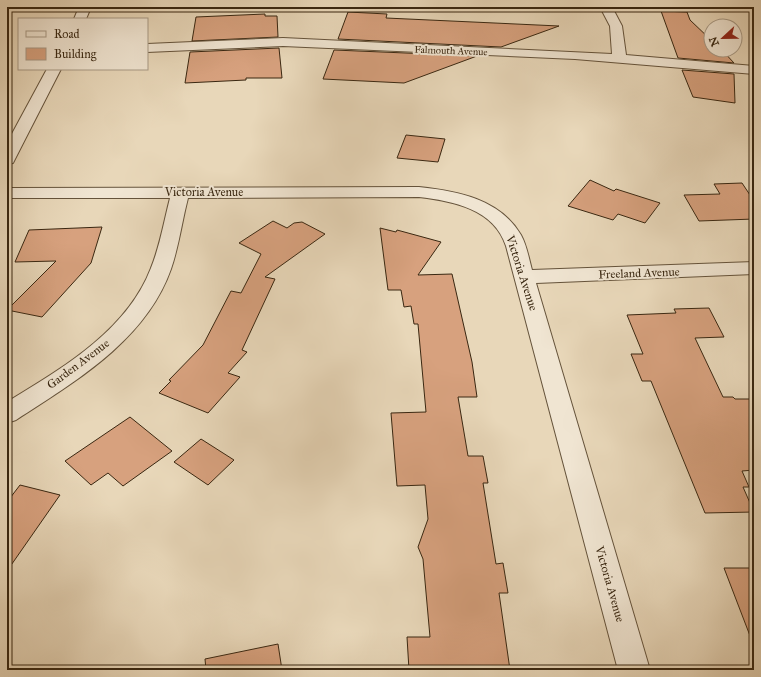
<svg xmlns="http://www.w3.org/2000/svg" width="761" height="677" viewBox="0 0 761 677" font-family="'IM FELL Great Primer',serif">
	<rect width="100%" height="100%" fill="#e8d7b9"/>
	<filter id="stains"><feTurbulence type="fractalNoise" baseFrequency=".005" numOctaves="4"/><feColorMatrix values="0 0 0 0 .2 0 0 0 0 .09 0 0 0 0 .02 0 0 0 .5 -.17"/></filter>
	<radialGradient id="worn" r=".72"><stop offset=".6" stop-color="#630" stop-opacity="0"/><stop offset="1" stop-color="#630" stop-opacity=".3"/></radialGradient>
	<g fill="#d7a17e" stroke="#392711">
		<path d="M 661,11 L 687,12 L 690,20 L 711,40 L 711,50 L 722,50 L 734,63 L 678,58 Z"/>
		<path d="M 348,12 L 387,14 L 386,18 L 559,26 L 501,47 L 338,39 Z"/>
		<path d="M 265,14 L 265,16 L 277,16 L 278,37 L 192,41 L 196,17 Z"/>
		<path d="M 279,48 L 282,78 L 246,78 L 246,80 L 185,83 L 190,52 Z"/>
		<path d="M 334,50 L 477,56 L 404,83 L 323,79 Z"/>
		<path d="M 682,70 L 734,74 L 735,103 L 693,97 Z"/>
		<path d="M 406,135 L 445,139 L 438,162 L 397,158 Z"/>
		<path d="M 590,180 L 614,191 L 616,189 L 660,203 L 645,223 L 618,214 L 613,220 L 568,206 Z"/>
		<path d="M 742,183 L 754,201 L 754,219 L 699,221 L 684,195 L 720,194 L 714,184 Z"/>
		<path d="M 273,221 L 287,228 L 294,223 L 302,222 L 325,234 L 265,277 L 275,279 L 242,350 L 247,352 L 228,373 L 240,377 L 208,413 L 159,393 L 171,381 L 169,380 L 203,345 L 231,291 L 241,293 L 261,254 L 239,243 Z"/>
		<path d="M 102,227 L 91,263 L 42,317 L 7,310 L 56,261 L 15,262 L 29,230 Z"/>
		<path d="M 380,228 L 396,232 L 397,230 L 441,242 L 418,275 L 452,274 L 472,362 L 477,397 L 458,397 L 468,456 L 483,456 L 488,483 L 483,483 L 496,564 L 503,563 L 508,593 L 499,593 L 510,670 L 409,670 L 407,637 L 430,637 L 423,559 L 418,547 L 428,519 L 425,485 L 397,486 L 391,413 L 426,412 L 418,324 L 414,324 L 411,306 L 404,307 L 401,290 L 388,290 Z"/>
		<path d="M 709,308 L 724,337 L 695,338 L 723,397 L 733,397 L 735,399 L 754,399 L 754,470 L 742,471 L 749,487 L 743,487 L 754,512 L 705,513 L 651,381 L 642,381 L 631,354 L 643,354 L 627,315 L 676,313 L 674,309 Z"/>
		<path d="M 130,417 L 172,451 L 123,486 L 108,473 L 91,485 L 65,461 Z"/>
		<path d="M 201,439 L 234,460 L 208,485 L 174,462 Z"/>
		<path d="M 20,485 L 60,495 L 7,571 L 7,502 Z"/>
		<path d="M 724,568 L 754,568 L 754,641 L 752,641 Z"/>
		<path d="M 278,644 L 282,670 L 206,670 L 205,659 Z"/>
	</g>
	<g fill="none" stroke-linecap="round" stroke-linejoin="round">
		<defs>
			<g id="minor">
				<path d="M 79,7 L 91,7 L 86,19 L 74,19 Z"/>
				<path d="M 600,7 L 612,7 L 622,26 L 626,55 L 754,66 L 754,74 L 575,59 L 283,46 L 147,52 L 147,44 L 283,38 L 612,54 L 610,26 Z"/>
				<path d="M 47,69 L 61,69 L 15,159 L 13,163 L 7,164 L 7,143 Z"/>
				<path d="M 419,187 C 457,191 500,199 521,235 C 527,246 529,259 532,270 L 754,262 L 754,274 L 536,283 L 650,670 L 618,670 L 506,246 C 494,209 453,201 419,197 L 188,198 C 182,221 179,246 171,269 C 146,340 76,381 16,420 L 7,423 L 7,402 C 61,369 127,331 151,268 C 160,246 164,221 170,198 L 7,198 L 7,188 Z"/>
			</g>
		</defs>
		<use href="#minor" stroke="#65533b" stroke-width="2"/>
		<use href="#minor" fill="#f0e5d2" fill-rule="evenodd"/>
	</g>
	<g text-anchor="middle" stroke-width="4" stroke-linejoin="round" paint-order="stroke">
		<g font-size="10" fill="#392711" stroke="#f0e5d2">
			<text transform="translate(451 50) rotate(2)" y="4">Falmouth Avenue</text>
		</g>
		<g font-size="12" fill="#392711" stroke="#f0e5d2">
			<text x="204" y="196">Victoria Avenue</text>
			<text transform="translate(522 273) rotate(72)" y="4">Victoria Avenue</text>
			<text transform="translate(639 273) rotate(-2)" y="4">Freeland Avenue</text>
			<text transform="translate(78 364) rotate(-37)" y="4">Garden Avenue</text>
			<text transform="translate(610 584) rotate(74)" y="4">Victoria Avenue</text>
		</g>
	</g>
	<rect width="761" height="677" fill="none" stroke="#e8d7b9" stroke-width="24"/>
	<rect x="8" y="8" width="745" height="661" fill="none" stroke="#392711" stroke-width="2"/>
	<rect x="12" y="12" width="737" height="653" fill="none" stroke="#392711"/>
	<rect x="18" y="18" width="130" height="52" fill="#f0e5d2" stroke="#a79985"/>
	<rect x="26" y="31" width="20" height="6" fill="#f0e5d2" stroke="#a79985"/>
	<text x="54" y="38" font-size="12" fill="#392711">Road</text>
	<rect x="26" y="48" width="20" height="12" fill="#d7a17e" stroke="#a79985"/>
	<text x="54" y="58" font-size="12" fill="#392711">Building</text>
	<g transform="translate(723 38) rotate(248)"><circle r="19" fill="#f0e5d2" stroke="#a79985"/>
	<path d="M0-3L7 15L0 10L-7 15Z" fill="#8f2418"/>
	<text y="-6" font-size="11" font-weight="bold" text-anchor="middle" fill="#392711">N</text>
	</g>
	<rect width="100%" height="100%" filter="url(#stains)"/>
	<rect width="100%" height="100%" fill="url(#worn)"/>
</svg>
